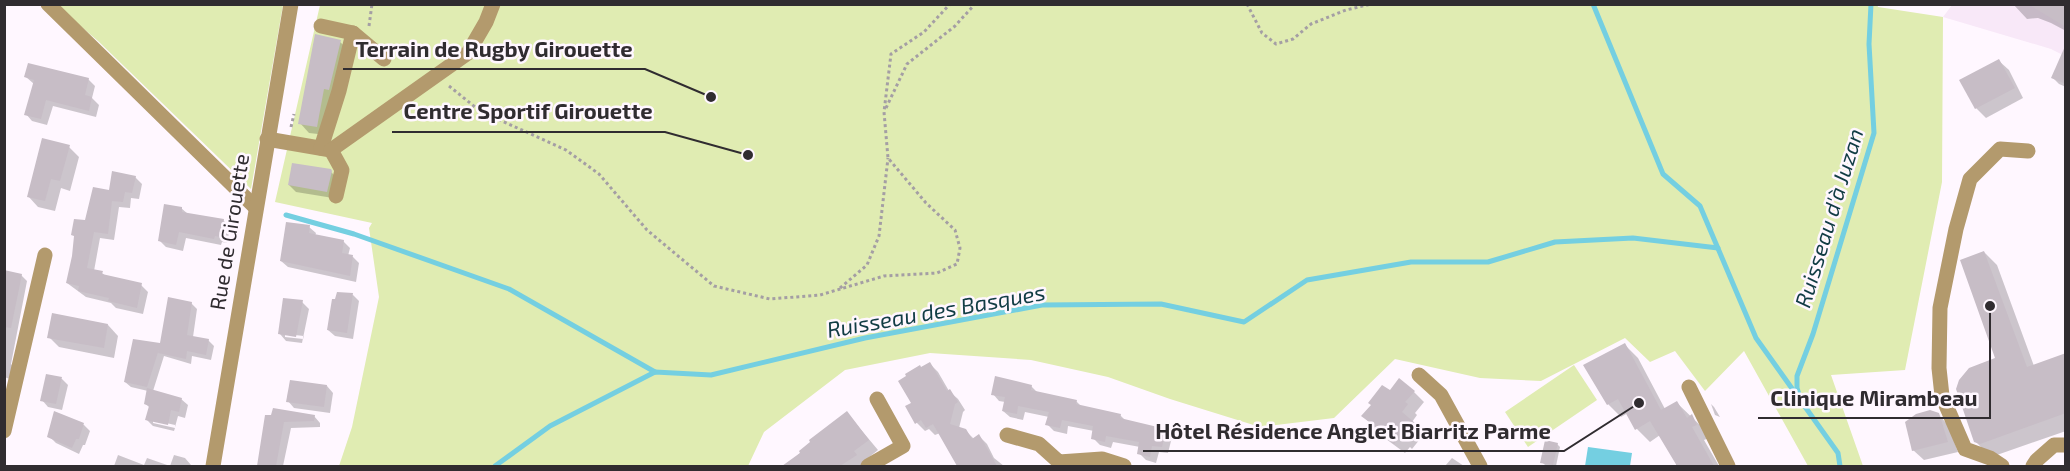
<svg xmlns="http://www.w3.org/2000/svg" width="2070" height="471" viewBox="0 0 2070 471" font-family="'Exo 2',sans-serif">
	<rect width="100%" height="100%" fill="#fff7ff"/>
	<path fill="#f8e8f8" d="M 1952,5 L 2065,5 L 2065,56 L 2051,49 L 1943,17 Z"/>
	<g fill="#e0ecb2">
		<path d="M 1877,4 L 1878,7 L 1943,17 L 1942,182 L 1905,370 L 1831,375 L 1863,466 L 1808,466 L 1744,351 L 1705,391 L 1675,351 L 1650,362 L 1625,338 L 1541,381 L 1480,378 L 1395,359 L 1334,418 L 1260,427 L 1170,399 L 1108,377 L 1031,360 L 930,353 L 845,370 L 764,432 L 748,466 L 339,466 L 352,427 L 379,297 L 369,228 L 372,223 L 275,202 L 320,5 Z"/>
		<path d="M 56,5 L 283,5 L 251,189 L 98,41 Z"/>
		<path d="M 1574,365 L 1597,400 L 1528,447 L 1505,412 Z"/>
	</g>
	<path fill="#74cfe1" d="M 1588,447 L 1632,453 L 1630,466 L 1585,466 Z"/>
	<g fill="#0003" fill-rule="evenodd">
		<path d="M 2013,4 L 2066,4 L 2066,31 L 2051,23 L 2038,18 L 2027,19 Z"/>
		<path d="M 340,42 L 350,51 L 327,135 L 309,133 L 300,123 Z"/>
		<path d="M 1999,61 L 2009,70 L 2023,98 L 1986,118 L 1976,108 Z"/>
		<path d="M 2066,62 L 2066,87 L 2059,84 L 2052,77 Z"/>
		<path d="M 26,77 L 88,79 L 95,86 L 92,98 L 99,105 L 96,117 L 53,106 L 47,125 L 32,121 L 26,114 L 34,84 Z"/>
		<path d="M 69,147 L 79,157 L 70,191 L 61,188 L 55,211 L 38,207 L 28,196 Z"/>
		<path d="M 330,171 L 337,178 L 333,198 L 296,192 L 289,185 Z"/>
		<path d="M 135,177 L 142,184 L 139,199 L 131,198 L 130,208 L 119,207 L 114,240 L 100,238 L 94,271 L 102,273 L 107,277 L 141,285 L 148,292 L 143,314 L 116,308 L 111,303 L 86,297 L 67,283 L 86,222 L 110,191 Z"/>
		<path d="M 181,208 L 188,214 L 223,220 L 230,227 L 227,243 L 222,242 L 221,245 L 186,238 L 183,251 L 166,247 L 159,240 Z"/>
		<path d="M 309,227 L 316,233 L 315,236 L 343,241 L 350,248 L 348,256 L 353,257 L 359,263 L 356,282 L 288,267 L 281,261 Z"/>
		<path d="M 1984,252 L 1997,265 L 2034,366 L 2066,355 L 2066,431 L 1994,456 L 1989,455 L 1975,441 L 1997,359 Z"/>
		<path d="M 4,271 L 21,275 L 27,281 L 11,364 L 15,369 L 13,380 L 4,377 Z"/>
		<path d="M 353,295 L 359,301 L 353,339 L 335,336 L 328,330 L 337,300 Z"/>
		<path d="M 302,302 L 309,309 L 302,343 L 286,341 L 280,334 ZM 285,334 L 304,336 L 303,339 L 285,337 Z"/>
		<path d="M 191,303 L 197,309 L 193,337 L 208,340 L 214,346 L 211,360 L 192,356 L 191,364 L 164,356 L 153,391 L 181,399 L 188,405 L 185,418 L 178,416 L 175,427 L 175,425 L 153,420 L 153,423 L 175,428 L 174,431 L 153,426 L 147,420 L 150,408 L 146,404 L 148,391 L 131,387 L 125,382 L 161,345 Z"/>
		<path d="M 108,325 L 118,336 L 114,358 L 59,347 L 49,337 Z"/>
		<path d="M 1625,345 L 1638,358 L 1665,409 L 1677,403 L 1704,429 L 1709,438 L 1704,440 L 1719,466 L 1676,466 L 1676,462 L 1660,435 L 1650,442 L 1637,429 L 1628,413 L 1621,417 L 1608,404 Z"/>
		<path d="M 930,364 L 938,372 L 949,391 L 958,399 L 965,410 L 963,412 L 959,428 L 965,430 L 974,439 L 979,436 L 987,444 L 994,458 L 1004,466 L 958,466 L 940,433 L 935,435 L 929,429 L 925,431 L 917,423 L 913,403 L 922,369 Z"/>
		<path d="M 47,376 L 62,379 L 68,385 L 62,410 L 48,407 L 42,400 Z"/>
		<path d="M 327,386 L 333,393 L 330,413 L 294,408 L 288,401 Z"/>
		<path d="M 1031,386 L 1038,393 L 1076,401 L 1082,407 L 1120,415 L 1126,421 L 1166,430 L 1172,437 L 1168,453 L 1159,452 L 1156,463 L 1146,460 L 1139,453 L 1140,447 L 1113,442 L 1111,448 L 1100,445 L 1093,438 L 1094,431 L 1068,426 L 1067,434 L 1054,431 L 1047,424 L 1049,417 L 1025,412 L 1023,420 L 1010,417 L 1003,411 L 1005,402 L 999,401 L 993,394 Z"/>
		<path d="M 1390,392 L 1414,392 L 1424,402 L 1415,413 L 1417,415 L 1412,422 L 1424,434 L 1412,449 L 1410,447 L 1405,453 L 1386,439 L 1363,416 Z"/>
		<path d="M 1711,404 L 1714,407 L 1720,417 L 1715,415 Z"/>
		<path d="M 55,413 L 84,425 L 90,431 L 85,445 L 83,445 L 79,454 L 56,443 L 49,436 Z"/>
		<path d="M 847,413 L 878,450 L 863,462 L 863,466 L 797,466 L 792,460 Z"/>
		<path d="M 1938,414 L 1948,425 L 1958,452 L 1924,460 L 1913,450 Z"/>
		<path d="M 314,416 L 320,423 L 320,427 L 291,428 L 283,466 L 258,466 L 266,417 Z"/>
		<path d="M 1557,444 L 1560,447 L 1556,466 L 1545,465 L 1542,462 Z"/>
		<path d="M 118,455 L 144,465 L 147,458 L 170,466 L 174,455 L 185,458 L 191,465 L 191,466 L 114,466 Z"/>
		<path d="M 1452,458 L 1464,466 L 1445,466 Z"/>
	</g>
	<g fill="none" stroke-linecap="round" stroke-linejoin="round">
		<g stroke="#74cfe1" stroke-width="5">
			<path d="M 1593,4 L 1663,174 L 1700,206 L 1756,338 L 1838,453 L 1840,466"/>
			<path d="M 286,215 L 354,234 L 509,289 L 655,372"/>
			<path d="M 1800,398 L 1797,388 L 1797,376 L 1813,334 L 1874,133 L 1869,44 L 1871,4"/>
			<path d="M 495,466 L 550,426 L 655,372 L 711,375 L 865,338 L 1042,305 L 1161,304 L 1244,322 L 1307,280 L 1411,262 L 1488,262 L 1555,242 L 1633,238 L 1718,248"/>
		</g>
	</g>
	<g fill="#c7bdc6">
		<path d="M 2028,4 L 2066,4 L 2066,27 Z"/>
		<path d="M 315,34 L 341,40 L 329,90 L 324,89 L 317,127 L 298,124 Z"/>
		<path d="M 2066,44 L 2066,84 L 2051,78 Z"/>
		<path d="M 1999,59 L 2015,88 L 1975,109 L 1959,80 Z"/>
		<path d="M 28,63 L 89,78 L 85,95 L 92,97 L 89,111 L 46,100 L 41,119 L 24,115 L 34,80 L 24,77 Z"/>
		<path d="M 42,138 L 70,145 L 60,181 L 51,179 L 45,201 L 27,197 Z"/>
		<path d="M 292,163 L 331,169 L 332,171 L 327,192 L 288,185 Z"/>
		<path d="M 112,171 L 136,176 L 132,193 L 125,192 L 123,202 L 112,201 L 108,234 L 94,232 L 87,268 L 103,271 L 102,274 L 142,283 L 137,308 L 108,301 L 109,298 L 78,291 L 79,286 L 66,283 L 72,256 L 74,236 L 71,235 L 74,219 L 85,220 L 93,187 L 109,190 Z"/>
		<path d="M 164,204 L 182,207 L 182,212 L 224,219 L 221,237 L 215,236 L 214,239 L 179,232 L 176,245 L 158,241 Z"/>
		<path d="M 286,222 L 310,225 L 309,233 L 344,240 L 342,253 L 353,255 L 350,276 L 280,261 Z"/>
		<path d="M 1984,251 L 2027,367 L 2066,353 L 2066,413 L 1980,444 L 1974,442 L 1956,389 L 1959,380 L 1969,368 L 1995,358 L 1960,260 Z"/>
		<path d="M 4,270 L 22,274 L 11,328 L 4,327 Z"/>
		<path d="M 337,292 L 353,293 L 347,333 L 327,330 L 332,299 L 335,299 Z"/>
		<path d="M 168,297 L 192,302 L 187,335 L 209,339 L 206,355 L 187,351 L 186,359 L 158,353 L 159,349 L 147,387 L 124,382 L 133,339 L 160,343 Z"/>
		<path d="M 283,298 L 303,300 L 296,337 L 278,334 Z"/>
		<path d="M 52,313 L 108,324 L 104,348 L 47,338 Z"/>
		<path d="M 1625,343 L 1661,410 L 1677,401 L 1687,418 L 1692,414 L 1697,425 L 1692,427 L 1714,466 L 1677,466 L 1650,421 L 1635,430 L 1618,399 L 1607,405 L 1583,365 Z"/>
		<path d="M 930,362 L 947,391 L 950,389 L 958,402 L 955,404 L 950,424 L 966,429 L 972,439 L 979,434 L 997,466 L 957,466 L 933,424 L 926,428 L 921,420 L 915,424 L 905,406 L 911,403 L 898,381 L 906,376 L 905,374 L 920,365 L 921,367 Z"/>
		<path d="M 46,374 L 62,377 L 56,404 L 40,401 Z"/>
		<path d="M 995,376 L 1032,385 L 1031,390 L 1077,400 L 1076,404 L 1121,414 L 1120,418 L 1166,429 L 1162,447 L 1152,446 L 1150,457 L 1137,454 L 1139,442 L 1106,436 L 1105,442 L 1091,439 L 1093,426 L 1062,420 L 1060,428 L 1045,425 L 1049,412 L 1018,406 L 1017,414 L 1002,411 L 1005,397 L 991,395 Z"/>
		<path d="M 1399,378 L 1415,391 L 1405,402 L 1408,404 L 1402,412 L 1415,423 L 1402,440 L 1399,438 L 1394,444 L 1374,429 L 1376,427 L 1361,416 L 1371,405 L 1368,403 L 1382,385 L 1390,390 Z"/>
		<path d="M 290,380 L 327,385 L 324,407 L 286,402 Z"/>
		<path d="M 147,388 L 182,398 L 179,412 L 171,410 L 168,425 L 145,420 L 149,406 L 144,404 Z"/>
		<path d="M 273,408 L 315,415 L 314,421 L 284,422 L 276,466 L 257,466 L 265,415 L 271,415 Z"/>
		<path d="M 1930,410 L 1939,413 L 1948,442 L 1912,451 L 1905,422 L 1916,414 Z"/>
		<path d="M 54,411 L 84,423 L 79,439 L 76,439 L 72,448 L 47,437 Z"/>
		<path d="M 847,411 L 869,440 L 854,451 L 857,455 L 840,466 L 782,466 L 800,453 L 799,451 L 810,442 L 809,440 Z"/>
		<path d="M 1545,440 L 1558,443 L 1553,465 L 1540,463 Z"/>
	</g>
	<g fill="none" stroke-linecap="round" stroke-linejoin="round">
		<g stroke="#a49ea4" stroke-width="3" stroke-dasharray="3 3" stroke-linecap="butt">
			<path d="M 1247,4 L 1262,33 L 1276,44 L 1293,39 L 1311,24 L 1346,10 L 1371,4"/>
			<path d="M 1451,4 L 1452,4"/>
			<path d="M 369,26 L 372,4"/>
			<path d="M 449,86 L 480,111 L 566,150 L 599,174 L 647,230 L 714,286 L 770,299 L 820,295 L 884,276 L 937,273 L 957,264 L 960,248 L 955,230 L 926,203 L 888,158 L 884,112 L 891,54 L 924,32 L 950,4"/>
			<path d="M 886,108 L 907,64 L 955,26 L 975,4"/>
			<path d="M 291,127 L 294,114"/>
			<path d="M 840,288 L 867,265 L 879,236 L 888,158"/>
		</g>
		<g stroke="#b39a6d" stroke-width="15">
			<path d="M 48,4 L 256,208"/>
			<path d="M 321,26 L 353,33 L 384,59"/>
			<path d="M 267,139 L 331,150 L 468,53 L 486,22 L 493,4"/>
			<path d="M 321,148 L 339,91 L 353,33"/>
			<path d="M 331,150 L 342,170 L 336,196"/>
			<path d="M 1419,375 L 1441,395 L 1480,466"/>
			<path d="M 1689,387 L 1728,466"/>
			<path d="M 4,431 L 45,255"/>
			<path d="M 1007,435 L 1039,444 L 1059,462 L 1102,459 L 1124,466"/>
			<path d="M 213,466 L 291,4"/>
			<path d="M 868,466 L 903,446 L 877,399"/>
			<path d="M 2002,466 L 1990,458 L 1965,449 L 1942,396 L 1939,368 L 1940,308 L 1956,229 L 1970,179 L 2000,149 L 2028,151"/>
			<path d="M 2033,466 L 2037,460 L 2054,445 L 2066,445"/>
		</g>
	</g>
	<g text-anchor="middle" stroke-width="5" stroke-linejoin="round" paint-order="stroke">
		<g font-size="21" fill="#302c30" stroke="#fff7ff">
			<text transform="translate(230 232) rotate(-81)" y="7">Rue de Girouette</text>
		</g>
		<g font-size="22" font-style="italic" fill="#113c44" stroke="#fff7ff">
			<text transform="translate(1829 218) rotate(-73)" y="8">Ruisseau d'à Juzan</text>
			<text transform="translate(936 311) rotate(-10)" y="8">Ruisseau des Basques</text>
		</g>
	</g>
	<path fill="none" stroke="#302c30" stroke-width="2" d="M711 97L645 69H343M748 155L665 132H392M1990 306L1990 418H1758M1639 403L1564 451H1143"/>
	<g fill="#302c30" stroke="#fff7ff" stroke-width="2">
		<circle cx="711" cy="97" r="6"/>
		<circle cx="748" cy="155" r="6"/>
		<circle cx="1990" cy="306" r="6"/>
		<circle cx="1639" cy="403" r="6"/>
	</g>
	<g font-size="22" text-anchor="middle" font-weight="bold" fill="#302c30" stroke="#fff7ff" stroke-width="5" stroke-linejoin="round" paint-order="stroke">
		<text x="494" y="57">Terrain de Rugby Girouette</text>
		<text x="528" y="119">Centre Sportif Girouette</text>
		<text x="1874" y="406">Clinique Mirambeau</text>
		<text x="1353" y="439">Hôtel Résidence Anglet Biarritz Parme</text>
	</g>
	<rect width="2070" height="471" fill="none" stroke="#302c30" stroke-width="12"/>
</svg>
